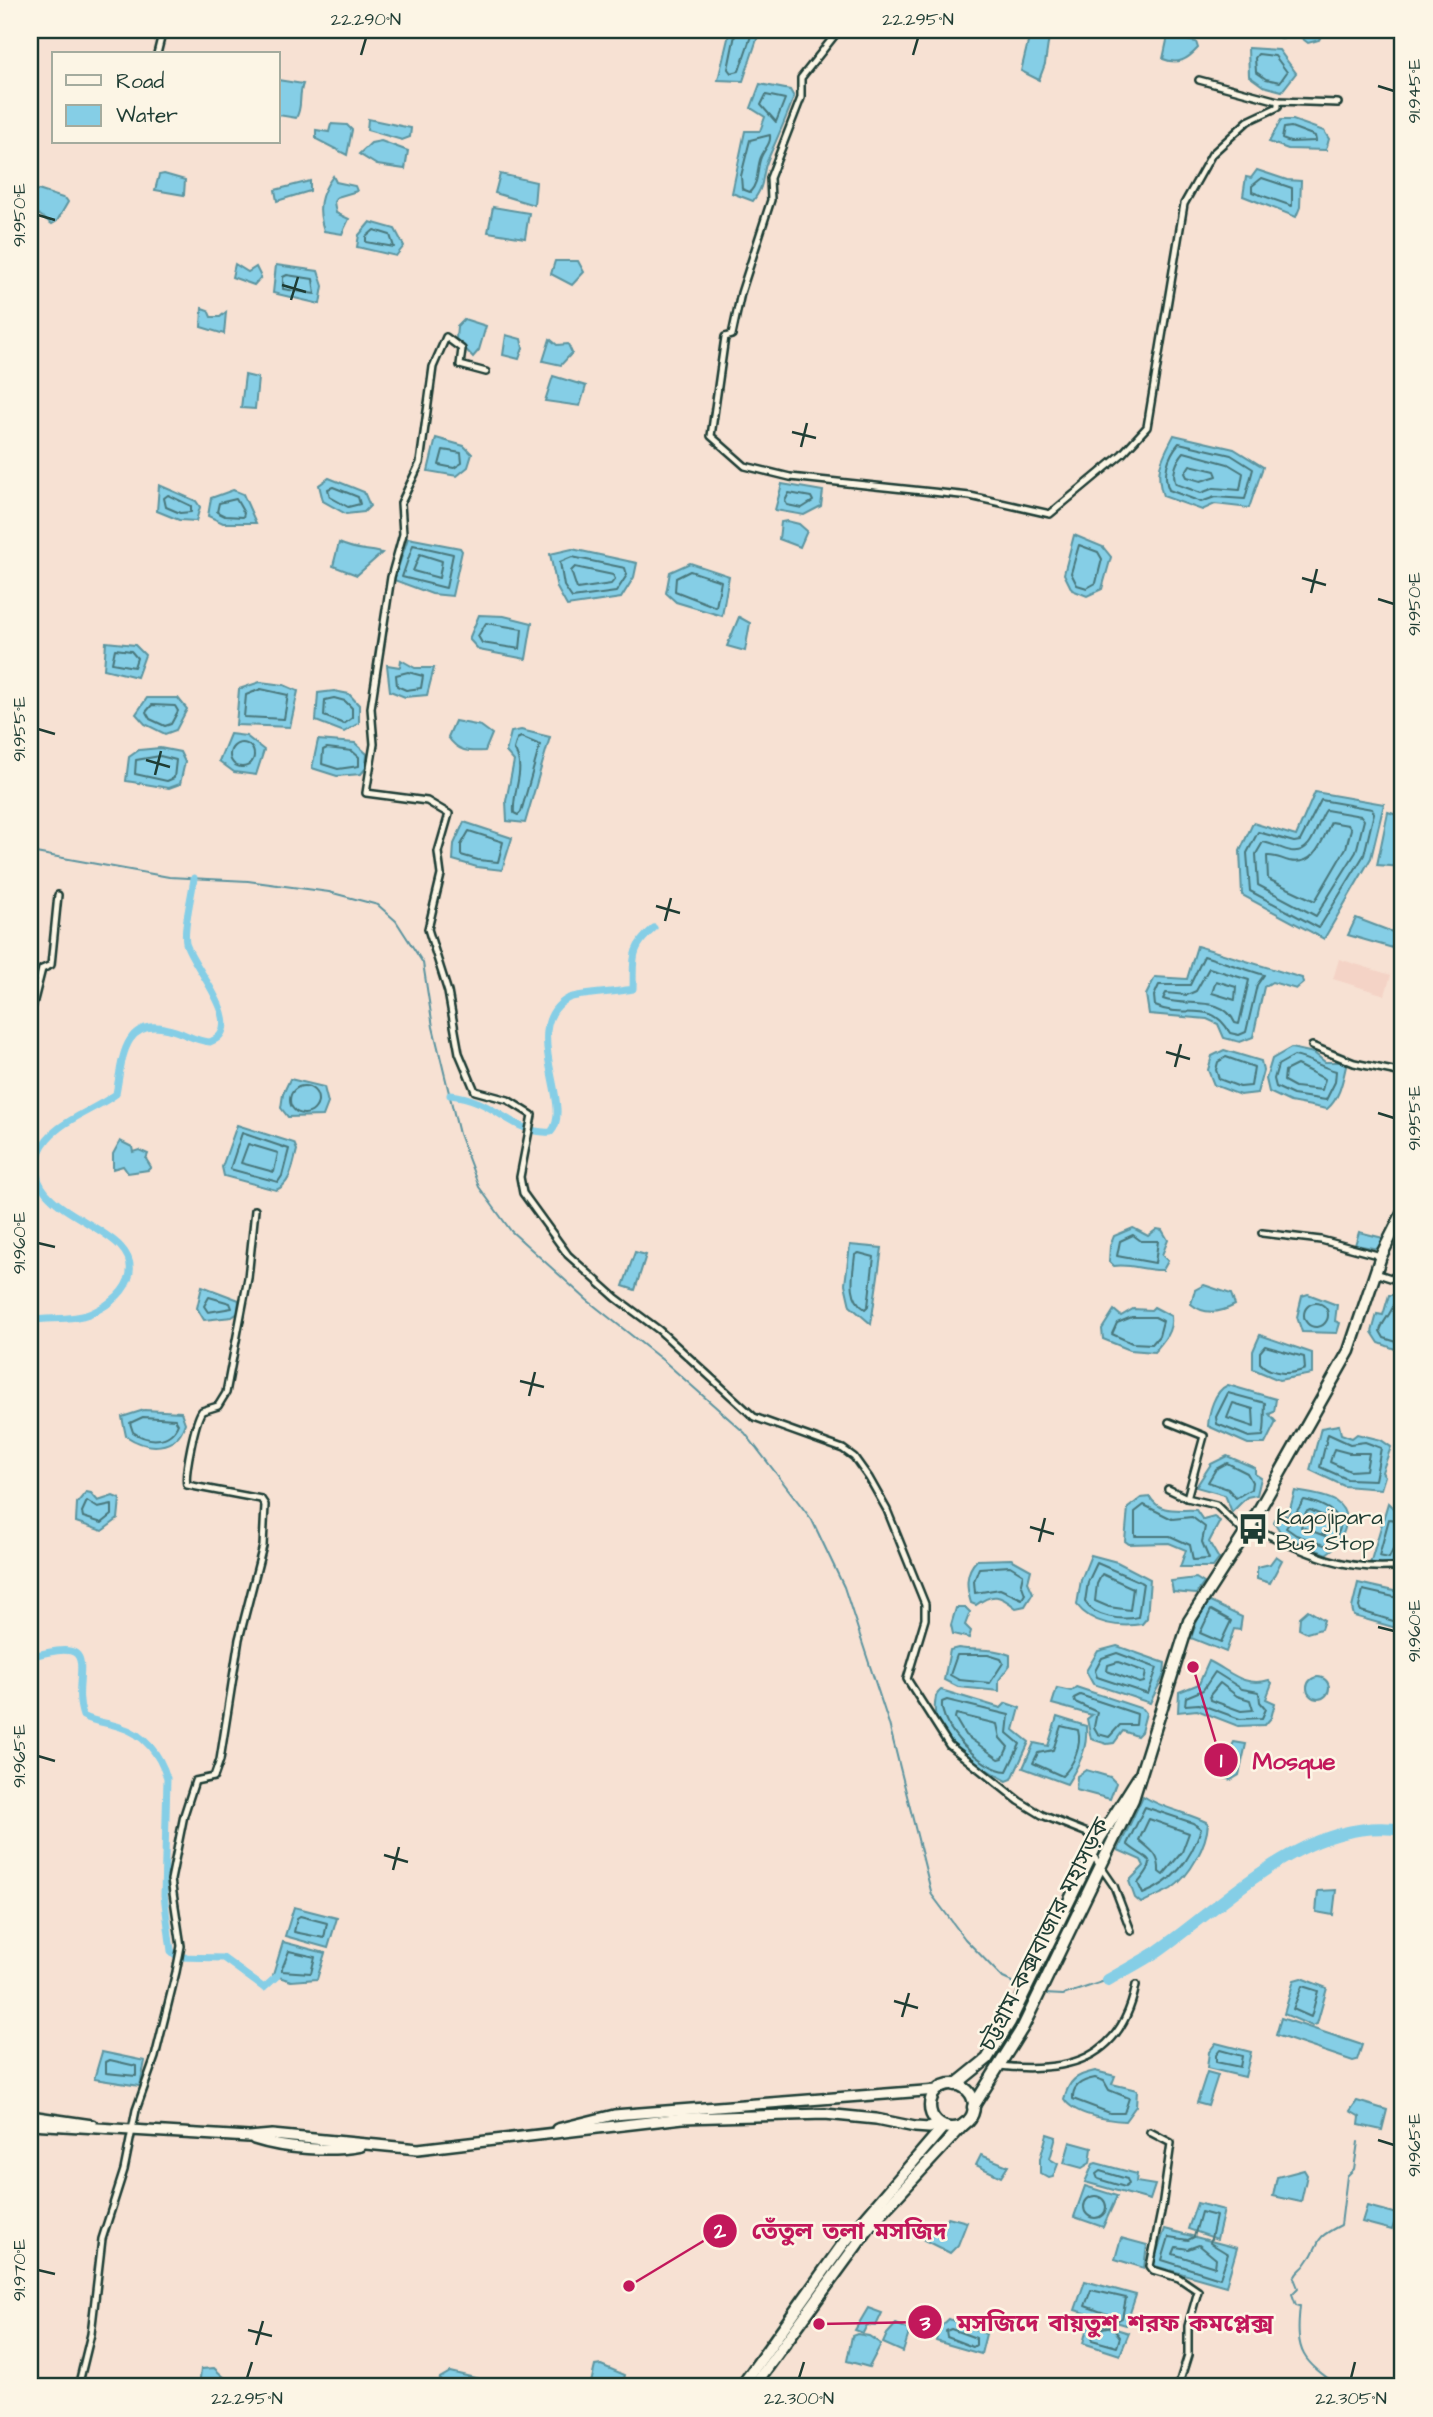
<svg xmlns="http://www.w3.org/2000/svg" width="1433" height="2417" viewBox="0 0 1433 2417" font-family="'Architects Daughter','Noto Sans Bengali',sans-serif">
	<rect width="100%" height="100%" fill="#f7e1d3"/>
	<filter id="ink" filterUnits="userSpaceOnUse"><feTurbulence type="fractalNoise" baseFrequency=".0143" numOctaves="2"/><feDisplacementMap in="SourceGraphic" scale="14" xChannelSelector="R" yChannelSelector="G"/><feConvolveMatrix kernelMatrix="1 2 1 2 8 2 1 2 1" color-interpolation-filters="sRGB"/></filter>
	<g filter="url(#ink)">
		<path fill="#f4d3c6" d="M 1339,959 L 1391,975 L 1385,995 L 1333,979 Z"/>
		<g fill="#85cee6" stroke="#5c949f" stroke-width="2">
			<path d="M 730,30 L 760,30 L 743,81 L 718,80 Z"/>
			<path d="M 1031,30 L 1050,30 L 1045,64 L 1039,80 L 1021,71 Z"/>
			<path d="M 1275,30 L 1324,30 L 1319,40 L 1308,43 L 1299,36 L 1281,38 L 1273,33 Z"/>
			<path d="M 1168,36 L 1196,42 L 1198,48 C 1187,60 1178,65 1163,59 Z"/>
			<path d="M 1248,48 L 1279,50 L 1296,73 L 1282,91 L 1263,86 L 1249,76 Z"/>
			<path d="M 278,80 L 303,84 C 298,96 303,107 296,118 L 278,115 Z"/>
			<path d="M 760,84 L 790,90 L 794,97 C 786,118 777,139 768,159 C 760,177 767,182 753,201 L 732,193 L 745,131 L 760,131 L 765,117 L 751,108 Z"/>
			<path d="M 368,119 L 411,128 L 410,137 L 402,140 L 367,130 Z"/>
			<path d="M 1281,120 L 1293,120 L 1324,131 L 1329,139 L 1326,150 L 1288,149 L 1269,142 Z"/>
			<path d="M 331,124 L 347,125 L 352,130 L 347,155 L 316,139 L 316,130 L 329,132 Z"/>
			<path d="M 381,141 L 408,151 L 405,169 L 377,165 L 359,154 L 371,143 Z"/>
			<path d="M 1257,170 L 1287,180 L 1301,181 L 1300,207 L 1296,217 L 1243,196 L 1246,177 L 1251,178 Z"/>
			<path d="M 164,174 L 185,180 L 184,195 L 155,190 L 159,175 Z"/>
			<path d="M 500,174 L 536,182 L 534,205 L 495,193 Z"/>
			<path d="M 333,176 L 336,182 L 355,186 L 357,191 L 337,197 L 334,202 L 336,213 L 349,219 L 342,234 L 324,231 C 317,209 319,195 333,176 Z"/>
			<path d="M 310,181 L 310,191 L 277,201 L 275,190 Z"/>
			<path d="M 38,190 L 66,199 L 68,202 L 57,221 L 52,224 L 30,208 L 30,196 Z"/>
			<path d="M 493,207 L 529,213 L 525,238 L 488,232 Z"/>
			<path d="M 370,222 L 395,229 L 404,246 L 396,256 L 357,247 L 359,235 Z"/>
			<path d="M 555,261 L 578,261 L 584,272 L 572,285 L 551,274 Z"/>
			<path d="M 235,264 L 248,272 L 256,267 L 261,277 L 254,285 L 232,277 Z"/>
			<path d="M 276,265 L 318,271 L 323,286 L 320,304 L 273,293 Z"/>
			<path d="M 202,308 L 208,310 L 211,317 L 220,317 L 226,312 L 224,334 L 201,327 Z"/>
			<path d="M 464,319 L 486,326 L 479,350 L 473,357 L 456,339 L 457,326 Z"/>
			<path d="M 506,335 L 521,339 L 523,348 L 519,359 L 503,355 Z"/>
			<path d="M 550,339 L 557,345 L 568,344 L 572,353 L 561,365 L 543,361 Z"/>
			<path d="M 245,375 L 258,378 L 255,409 L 241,408 Z"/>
			<path d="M 553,376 L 586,386 L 580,406 L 545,401 Z"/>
			<path d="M 1174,435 L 1234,449 L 1263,467 L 1249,508 L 1215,504 L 1202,510 L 1163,496 C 1154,470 1162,458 1174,435 Z"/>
			<path d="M 436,438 L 464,446 L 472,454 L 468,467 L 457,476 L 428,471 Z"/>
			<path d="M 329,478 L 364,492 L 370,506 L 364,512 L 346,514 L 323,501 L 319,485 Z"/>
			<path d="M 782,484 L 823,491 L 821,506 L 804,515 L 775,510 Z"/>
			<path d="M 159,485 L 196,501 L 200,507 L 196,521 L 179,520 L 157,511 Z"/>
			<path d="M 233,490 L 243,494 L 256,523 L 223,523 L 208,516 L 211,498 Z"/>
			<path d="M 787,521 L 799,524 L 807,531 L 800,547 L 779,539 L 781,522 Z"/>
			<path d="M 1074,535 L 1103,547 L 1111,557 L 1102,589 L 1087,596 L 1072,590 L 1064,574 Z"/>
			<path d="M 408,538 L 460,548 L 462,551 L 452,596 L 432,594 L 394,580 Z"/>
			<path d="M 339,543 C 359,552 364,548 382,553 L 357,575 L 333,566 Z"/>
			<path d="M 572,549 L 637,563 L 634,577 L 621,598 L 567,606 L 557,588 L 550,554 Z"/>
			<path d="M 690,563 L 729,576 L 722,616 L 676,602 L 666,593 L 670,572 Z"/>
			<path d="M 479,615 L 504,616 L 532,623 L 526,659 L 479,650 L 469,639 Z"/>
			<path d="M 739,617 L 750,623 L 745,651 L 727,646 Z"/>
			<path d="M 106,642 L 135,645 L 145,655 L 137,677 L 104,669 Z"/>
			<path d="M 401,660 L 415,668 L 434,668 L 427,695 L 405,697 L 390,691 L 387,665 L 400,667 Z"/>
			<path d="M 260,682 L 284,685 L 298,691 L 290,727 L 236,725 L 239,689 Z"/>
			<path d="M 334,691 L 349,694 L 359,705 L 359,723 L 344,732 L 316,721 L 318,693 Z"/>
			<path d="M 147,698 L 178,698 L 187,709 L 176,730 L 165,734 L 145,724 L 136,714 Z"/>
			<path d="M 455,721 L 481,726 L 492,734 L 485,751 C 468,752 458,752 448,737 Z"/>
			<path d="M 521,730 L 550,737 L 525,823 L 507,821 L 506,801 L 514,761 L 506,752 L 511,732 Z"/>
			<path d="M 230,734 L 246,736 L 264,750 L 256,775 L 234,772 L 219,761 Z"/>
			<path d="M 318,740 L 355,743 L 367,754 L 366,768 L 361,774 L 337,776 L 312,768 Z"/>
			<path d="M 160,748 L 180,752 L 185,762 L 180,784 L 169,788 L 126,781 L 129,757 L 139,750 Z"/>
			<path d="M 1315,792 L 1384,804 L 1371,858 L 1324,939 L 1242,895 L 1240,851 L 1253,823 L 1296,836 Z"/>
			<path d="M 1388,812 L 1403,817 L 1403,867 L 1377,865 Z"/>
			<path d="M 464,822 L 512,838 L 502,870 L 477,867 L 453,860 L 454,844 Z"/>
			<path d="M 1356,918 L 1403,936 L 1403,951 L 1348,935 Z"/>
			<path d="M 1197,946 L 1302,978 L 1303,983 L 1296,989 L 1272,982 L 1264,987 L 1253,1037 L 1240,1042 L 1224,1038 L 1218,1024 L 1207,1019 L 1149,1014 L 1146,995 L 1155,977 L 1187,979 Z"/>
			<path d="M 1291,1048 L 1314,1053 L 1325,1062 L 1347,1062 C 1343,1078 1341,1097 1327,1109 L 1290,1102 L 1269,1092 L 1266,1079 L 1272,1059 Z"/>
			<path d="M 1224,1050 L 1261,1061 L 1263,1071 L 1257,1093 L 1240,1095 L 1214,1085 L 1208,1070 L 1212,1056 Z"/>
			<path d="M 290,1079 L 324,1087 L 328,1103 L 323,1116 L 288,1117 L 281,1108 L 283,1094 Z"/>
			<path d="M 237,1125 L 294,1143 L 297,1150 C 293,1165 291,1184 276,1190 L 224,1176 L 222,1167 Z"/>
			<path d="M 120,1141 L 132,1147 L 133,1152 L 139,1150 L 148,1154 L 146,1159 L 151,1167 L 148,1170 L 128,1173 L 123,1166 L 113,1169 L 113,1154 Z"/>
			<path d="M 1133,1228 L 1148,1236 L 1157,1229 L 1162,1230 L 1168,1240 L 1162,1255 L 1168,1261 L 1163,1270 C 1146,1271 1130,1263 1114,1266 L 1109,1261 L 1110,1246 L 1114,1236 Z"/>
			<path d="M 1359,1232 L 1383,1238 L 1379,1249 L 1355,1245 Z"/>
			<path d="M 850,1245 L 882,1248 L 871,1324 L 850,1306 L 845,1284 Z"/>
			<path d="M 635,1252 L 646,1255 L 635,1290 L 623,1286 Z"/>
			<path d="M 1403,1284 L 1403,1352 L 1379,1343 L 1372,1332 L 1377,1314 L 1383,1315 L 1389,1295 L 1399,1295 Z"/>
			<path d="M 1204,1285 L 1231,1294 L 1235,1305 C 1220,1313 1204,1315 1191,1304 L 1195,1290 Z"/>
			<path d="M 202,1286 L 239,1300 L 238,1313 L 232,1317 L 204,1320 L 197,1308 Z"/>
			<path d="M 1308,1294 L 1337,1305 L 1335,1321 L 1340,1323 L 1337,1333 L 1302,1332 L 1297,1317 L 1302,1296 Z"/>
			<path d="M 1154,1307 L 1171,1316 C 1173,1331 1163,1342 1154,1352 L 1130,1350 L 1103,1339 L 1102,1329 L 1114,1310 L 1121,1316 L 1133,1309 L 1151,1310 Z"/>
			<path d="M 1260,1335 L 1312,1353 L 1312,1374 L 1279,1380 L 1253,1369 L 1253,1351 Z"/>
			<path d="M 1228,1385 L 1276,1399 L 1274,1412 L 1269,1414 L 1276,1422 L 1265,1444 L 1248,1444 L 1208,1426 C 1209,1412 1214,1391 1228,1385 Z"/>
			<path d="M 144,1410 L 181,1412 L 185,1423 C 176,1452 147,1450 126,1436 L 122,1417 Z"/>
			<path d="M 1339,1425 L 1341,1434 L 1352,1438 L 1357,1434 L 1381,1440 L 1391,1447 L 1382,1472 L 1385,1476 L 1381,1489 L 1344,1486 L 1310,1470 L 1321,1428 Z"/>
			<path d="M 1227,1456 L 1255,1468 L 1255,1474 L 1261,1478 L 1257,1495 L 1247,1497 L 1232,1512 L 1225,1495 L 1196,1487 L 1211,1464 Z"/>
			<path d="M 1295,1491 C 1307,1493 1325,1495 1335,1501 C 1356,1515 1343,1544 1326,1554 L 1283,1536 L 1274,1522 L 1278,1513 L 1288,1516 Z"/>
			<path d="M 86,1492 L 91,1493 L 98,1501 L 113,1496 L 120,1499 L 118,1519 L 102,1531 L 76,1522 L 77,1503 Z"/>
			<path d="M 1150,1497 C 1160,1514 1178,1509 1196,1510 L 1203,1520 L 1214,1517 L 1220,1521 L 1209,1542 L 1219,1559 L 1213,1567 L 1180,1567 L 1186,1550 L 1169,1543 L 1129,1544 L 1125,1541 L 1128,1508 L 1141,1498 Z"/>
			<path d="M 1388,1503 L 1403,1518 L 1403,1533 L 1395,1565 L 1370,1564 Z"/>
			<path d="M 1091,1555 L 1117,1562 L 1150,1579 L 1147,1618 L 1142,1624 C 1120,1628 1091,1624 1077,1605 L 1081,1580 Z"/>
			<path d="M 1276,1556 L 1282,1560 L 1270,1583 L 1257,1579 L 1257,1567 L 1270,1564 Z"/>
			<path d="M 1011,1559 L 1031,1570 L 1028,1582 L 1033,1593 L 1025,1606 L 1016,1608 C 1000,1595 993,1592 976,1605 L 971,1603 C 966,1587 965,1572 977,1560 Z"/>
			<path d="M 1196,1578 L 1204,1583 L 1196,1594 L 1173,1592 L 1171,1581 Z"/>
			<path d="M 1358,1583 L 1403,1593 L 1403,1630 L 1354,1616 L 1352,1608 Z"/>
			<path d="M 1208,1601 L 1242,1617 L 1240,1630 L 1234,1629 L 1226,1652 L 1191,1638 L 1201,1610 Z"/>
			<path d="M 956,1608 L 966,1608 L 970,1612 L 965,1625 L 971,1631 L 969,1638 L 953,1634 L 951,1625 Z"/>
			<path d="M 1308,1610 L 1324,1620 L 1321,1629 L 1307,1633 L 1299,1629 L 1300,1617 Z"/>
			<path d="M 1117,1646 L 1165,1663 L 1164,1675 L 1150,1703 L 1093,1684 L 1086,1671 L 1098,1651 Z"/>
			<path d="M 958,1648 C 977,1651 992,1647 1010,1655 L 1010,1665 L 999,1680 L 999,1691 L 958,1687 L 944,1680 L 950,1650 Z"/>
			<path d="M 1209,1661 C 1230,1671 1244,1688 1269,1680 L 1272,1683 L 1266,1699 L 1275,1703 L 1271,1718 L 1265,1725 L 1238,1726 L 1197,1710 L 1178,1712 L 1179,1692 L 1199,1684 Z"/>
			<circle cx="1318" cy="1688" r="11"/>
			<path d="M 1076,1687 L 1143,1709 L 1146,1713 L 1141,1732 L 1137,1736 L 1123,1731 L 1114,1743 L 1107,1744 L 1091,1739 L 1087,1719 L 1092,1715 L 1052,1704 L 1057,1688 L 1071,1691 Z"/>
			<path d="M 941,1690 L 1001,1708 L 1006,1703 L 1020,1708 L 1014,1730 L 1029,1742 L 1012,1779 L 1007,1781 C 980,1767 931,1738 935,1704 C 936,1697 935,1695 941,1690 Z"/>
			<path d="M 1057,1717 L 1086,1726 C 1088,1749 1079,1765 1067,1784 L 1023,1768 L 1034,1743 L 1048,1746 Z"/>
			<path d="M 1234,1742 L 1246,1744 L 1239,1775 L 1231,1780 L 1216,1776 Z"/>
			<path d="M 1086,1770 L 1110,1777 L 1116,1783 L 1110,1799 L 1076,1790 L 1077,1776 Z"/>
			<path d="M 1143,1796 C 1163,1809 1186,1812 1208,1823 C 1207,1845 1190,1876 1171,1889 C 1162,1894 1151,1898 1141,1903 L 1135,1898 L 1129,1881 L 1144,1866 L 1141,1860 L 1118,1850 Z"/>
			<path d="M 1336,1890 L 1333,1915 L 1316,1912 L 1318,1891 Z"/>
			<path d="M 294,1907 L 337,1918 L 328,1948 L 285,1936 Z"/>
			<path d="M 283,1942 L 325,1953 L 317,1979 L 291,1981 L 273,1975 Z"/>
			<path d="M 1301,1978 L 1327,1988 L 1317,2024 L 1312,2026 L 1284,2014 L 1294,1980 Z"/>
			<path d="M 1281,2018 L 1362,2045 L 1357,2060 L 1353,2061 L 1276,2035 Z"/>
			<path d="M 1216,2043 L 1251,2052 L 1245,2077 L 1207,2068 L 1209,2052 Z"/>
			<path d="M 102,2052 L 145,2061 L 140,2086 L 94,2079 Z"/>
			<path d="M 1095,2071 L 1115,2076 L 1112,2084 L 1137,2090 L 1136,2106 L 1125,2121 C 1107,2120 1074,2115 1064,2099 C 1069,2080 1076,2075 1095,2071 Z"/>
			<path d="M 1207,2072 L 1218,2075 L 1208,2106 L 1197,2103 Z"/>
			<path d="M 1357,2101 L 1387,2110 L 1382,2130 L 1359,2125 L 1360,2117 L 1350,2111 Z"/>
			<path d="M 1047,2134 L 1056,2137 L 1050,2159 L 1058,2164 L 1053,2177 L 1049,2178 L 1040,2173 L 1040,2159 Z"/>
			<path d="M 1070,2142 L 1092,2148 L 1090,2163 L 1082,2168 L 1064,2163 Z"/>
			<path d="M 981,2155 L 1008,2166 L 1001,2177 L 976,2165 Z"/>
			<path d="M 1096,2163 L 1137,2174 L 1136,2182 L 1155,2185 L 1150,2200 L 1085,2182 L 1093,2164 Z"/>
			<path d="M 1304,2170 L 1307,2175 L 1301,2202 L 1273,2196 L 1277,2177 Z"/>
			<path d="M 1085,2186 L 1117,2196 L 1103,2227 L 1074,2217 Z"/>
			<path d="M 1197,2203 L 1224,2210 L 1217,2239 L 1188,2229 Z"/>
			<path d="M 1367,2206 L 1397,2214 L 1392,2230 L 1362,2222 Z"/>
			<path d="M 948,2217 L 967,2222 L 958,2245 L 950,2253 L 924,2240 Z"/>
			<path d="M 1165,2229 L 1237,2248 L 1226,2286 L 1155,2266 L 1153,2263 Z"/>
			<path d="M 1121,2238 L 1147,2245 L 1144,2268 L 1115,2259 Z"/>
			<path d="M 1085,2281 L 1136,2295 L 1126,2325 L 1075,2310 Z"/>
			<path d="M 868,2308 L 882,2313 L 876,2326 L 867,2325 L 863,2333 L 855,2330 Z"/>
			<path d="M 949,2319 L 986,2334 L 981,2354 L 936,2341 L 939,2328 Z"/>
			<path d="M 1089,2321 L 1129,2333 L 1120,2355 L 1083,2343 Z"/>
			<path d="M 896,2324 L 910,2330 L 903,2352 L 883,2343 L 887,2334 Z"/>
			<path d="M 857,2334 L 869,2336 L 881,2344 L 869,2367 L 847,2361 L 852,2336 Z"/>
			<path d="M 601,2365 L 625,2375 L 622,2387 L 590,2387 L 595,2366 Z"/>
			<path d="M 214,2368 L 227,2380 L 227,2387 L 199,2387 L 201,2369 Z"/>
			<path d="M 450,2372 L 483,2380 L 489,2387 L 438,2387 L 440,2378 Z"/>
		</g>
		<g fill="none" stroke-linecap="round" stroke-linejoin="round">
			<g stroke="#48777b" stroke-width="2">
				<path d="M 736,30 L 728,69 L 731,73 L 739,71 L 753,30"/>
				<path d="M 1258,54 L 1275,56 L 1287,72 L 1280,82 L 1266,79 L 1256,72 L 1255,58 Z"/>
				<path d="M 766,95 L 785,99 L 776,122 L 761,105 Z"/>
				<path d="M 1291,127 L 1315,136 L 1316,141 L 1290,142 L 1282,139 L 1284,128 Z"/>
				<path d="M 770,135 C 771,144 765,148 761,157 C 756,169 760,181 750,192 L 742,189 L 741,176 L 750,140 Z"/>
				<path d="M 1262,178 L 1292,188 L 1292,206 L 1252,192 L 1252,186 Z"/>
				<path d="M 374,230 L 390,235 L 394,247 L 366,242 L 366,237 Z"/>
				<path d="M 287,275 L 313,279 L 315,294 L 283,289 L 283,277 Z"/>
				<path d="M 1179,443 L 1231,455 L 1253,469 L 1245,499 L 1215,497 L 1201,502 L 1169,490 C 1162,474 1168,456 1179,443 Z"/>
				<path d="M 443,450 L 461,453 L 462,463 L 454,468 L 439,465 Z"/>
				<path d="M 1184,452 L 1228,464 L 1243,473 L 1240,490 L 1214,488 L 1201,493 L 1176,484 C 1171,474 1177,460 1184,452 Z"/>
				<path d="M 1190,465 L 1215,471 L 1217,476 L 1201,481 L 1187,477 L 1185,473 Z"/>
				<path d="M 333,487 L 358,497 L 360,504 L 348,507 L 330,497 L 328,489 Z"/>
				<path d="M 789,493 L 811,497 L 813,501 L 802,508 L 787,505 L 785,501 Z"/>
				<path d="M 168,495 L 191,506 L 191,512 L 180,513 L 166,507 L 164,498 Z"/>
				<path d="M 236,499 L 244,513 L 243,517 L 225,516 L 217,512 L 219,503 Z"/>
				<path d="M 413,545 L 453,554 L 446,588 L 402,577 Z"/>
				<path d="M 1079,545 L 1098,552 L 1102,559 L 1096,583 L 1087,588 L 1077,585 L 1071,573 Z"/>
				<path d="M 420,554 L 442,561 L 439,578 L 413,571 Z"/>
				<path d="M 572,557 L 625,568 L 627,575 L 616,592 L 572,598 L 564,586 L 560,562 Z"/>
				<path d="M 575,567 L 613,575 L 615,579 L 611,584 L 577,589 L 571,571 Z"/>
				<path d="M 690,571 L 721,581 L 716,607 L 675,591 L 676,578 Z"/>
				<path d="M 486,623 L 522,629 L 520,649 L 482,643 L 478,636 Z"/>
				<path d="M 115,649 L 131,651 L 137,658 L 134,667 L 112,663 Z"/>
				<path d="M 408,672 L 423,676 L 421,688 L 406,690 L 397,686 L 396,675 Z"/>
				<path d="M 261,689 L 288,695 L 284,719 L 244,717 L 246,695 Z"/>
				<path d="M 334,698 L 345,701 L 352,708 L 352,718 L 344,724 L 324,716 L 325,700 Z"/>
				<path d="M 152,705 L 175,706 L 178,711 L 171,724 L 165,726 L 150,719 L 146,712 Z"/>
				<path d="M 521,737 L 540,745 L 521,812 L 518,815 L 514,813 C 512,789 527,771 514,749 L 517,739 Z"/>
				<circle cx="242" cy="755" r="12"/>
				<path d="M 327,748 L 352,751 L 359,757 L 359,766 L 338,769 L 322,764 L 323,750 Z"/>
				<path d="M 160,756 L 176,760 L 174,778 L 167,781 L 135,774 L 136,760 Z"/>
				<path d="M 1321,800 L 1372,809 L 1374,813 L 1364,855 L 1319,928 L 1250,891 L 1247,853 L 1258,832 L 1294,842 L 1300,841 Z"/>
				<path d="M 1326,810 L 1361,816 L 1364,820 L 1356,852 L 1316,916 L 1258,885 L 1256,854 L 1263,842 C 1273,844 1282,849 1291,851 C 1314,855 1316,823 1326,810 Z"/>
				<path d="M 1331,822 L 1348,825 L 1351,829 L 1346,848 L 1315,901 L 1268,879 L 1267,856 C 1275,855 1281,859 1289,861 C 1316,867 1322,840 1331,822 Z"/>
				<path d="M 469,831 L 503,842 L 498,862 L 478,860 L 461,855 L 461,845 Z"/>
				<path d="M 1204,956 L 1264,975 L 1257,985 L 1246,1032 L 1239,1035 L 1230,1033 C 1211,998 1186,1020 1155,1006 L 1154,996 L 1159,985 L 1190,985 Z"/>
				<path d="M 1209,968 L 1249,980 L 1239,1024 L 1235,1023 C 1222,994 1187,1008 1163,999 L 1166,993 L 1187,995 L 1196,991 Z"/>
				<path d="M 1216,981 L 1236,987 L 1235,1000 L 1212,993 Z"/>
				<path d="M 1294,1056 C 1310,1059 1321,1067 1336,1071 L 1335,1082 L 1326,1100 L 1293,1095 L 1276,1087 L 1274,1079 L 1278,1065 Z"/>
				<path d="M 1226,1057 L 1254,1067 L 1251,1086 L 1240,1087 L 1219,1079 L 1216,1070 L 1218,1062 Z"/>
				<path d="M 1297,1065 L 1325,1079 L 1322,1090 L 1295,1087 L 1284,1081 L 1285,1071 Z"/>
				<circle cx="304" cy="1100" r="14"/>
				<path d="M 242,1133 L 289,1149 L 282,1176 L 278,1182 L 230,1169 Z"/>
				<path d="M 248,1144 L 278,1153 L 274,1172 L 241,1163 Z"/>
				<path d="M 1133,1235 L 1141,1241 L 1158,1241 L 1155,1263 L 1117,1256 L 1120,1241 Z"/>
				<path d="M 859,1253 L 874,1257 L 868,1306 L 865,1309 C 847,1298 853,1274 855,1255 Z"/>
				<path d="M 209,1297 L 230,1303 L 232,1308 L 208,1312 L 204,1306 Z"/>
				<path d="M 1403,1301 L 1394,1304 C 1390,1316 1382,1322 1380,1331 L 1384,1338 L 1403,1344"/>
				<circle cx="1316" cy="1315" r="12"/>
				<path d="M 1132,1317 L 1155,1317 L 1163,1321 L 1159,1336 L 1152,1344 L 1132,1343 L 1112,1334 L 1117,1323 Z"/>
				<path d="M 1265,1346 L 1304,1357 L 1305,1369 C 1291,1375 1271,1375 1260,1363 L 1260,1352 Z"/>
				<path d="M 1228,1393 L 1265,1403 C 1264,1415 1266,1425 1263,1436 L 1249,1437 L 1217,1424 L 1216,1417 Z"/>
				<path d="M 1233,1403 L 1253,1409 L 1254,1427 L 1227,1418 Z"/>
				<path d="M 143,1417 L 175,1419 L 178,1424 C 170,1444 147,1442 133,1432 L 130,1423 Z"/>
				<path d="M 1328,1434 L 1350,1444 L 1365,1442 L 1381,1448 L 1375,1480 L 1347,1479 L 1320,1467 Z"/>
				<path d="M 1334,1449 L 1349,1453 L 1369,1453 L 1366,1470 L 1350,1471 L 1330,1462 Z"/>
				<path d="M 1227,1463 L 1247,1473 L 1252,1482 L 1251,1489 L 1236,1498 L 1228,1489 L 1208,1482 L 1216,1469 Z"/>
				<path d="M 1304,1500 C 1329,1505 1357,1522 1327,1546 L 1296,1535 L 1286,1528 Z"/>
				<path d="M 87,1501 L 98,1508 L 112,1505 L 112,1515 L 102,1523 L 83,1517 L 82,1512 Z"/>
				<path d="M 1144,1505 L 1172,1519 L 1192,1517 L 1205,1527 L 1202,1542 L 1209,1559 L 1193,1560 L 1190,1545 L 1170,1536 L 1135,1536 L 1135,1512 Z"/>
				<path d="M 1310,1510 L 1328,1518 L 1329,1528 L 1325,1536 L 1301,1527 L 1306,1512 Z"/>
				<path d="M 1403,1521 L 1389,1519 L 1379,1556 L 1389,1558 L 1395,1546 L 1403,1543"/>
				<path d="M 1097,1563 L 1143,1583 L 1138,1617 C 1122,1621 1094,1617 1085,1602 L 1088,1582 Z"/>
				<path d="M 1010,1566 L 1023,1574 L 1021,1583 L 1025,1594 L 1022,1599 L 1000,1589 L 975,1593 L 974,1581 L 979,1568 Z"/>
				<path d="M 1102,1574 L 1133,1588 L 1130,1610 L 1109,1607 L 1095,1601 L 1097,1584 Z"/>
				<path d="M 1403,1599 L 1363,1590 L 1359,1607 L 1361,1611 L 1403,1624"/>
				<path d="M 1211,1610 L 1231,1621 L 1221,1642 L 1200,1633 Z"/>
				<path d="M 1117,1653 L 1157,1668 L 1148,1694 L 1097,1677 L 1095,1671 L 1102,1658 Z"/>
				<path d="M 957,1655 L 988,1655 L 1001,1659 L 1003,1663 L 990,1683 L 959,1680 L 950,1675 Z"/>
				<path d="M 1118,1662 L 1146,1672 L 1144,1682 L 1140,1683 L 1107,1671 L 1108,1665 Z"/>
				<path d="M 1215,1672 L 1242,1689 L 1259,1692 L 1260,1702 L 1266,1709 L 1262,1718 L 1240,1719 L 1199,1704 L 1185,1705 L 1186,1697 L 1203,1690 Z"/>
				<path d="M 1220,1683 L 1237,1696 L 1250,1700 L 1253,1710 L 1241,1711 L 1211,1700 L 1210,1695 Z"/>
				<path d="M 1080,1695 L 1137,1714 L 1136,1725 L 1120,1725 L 1109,1737 L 1098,1734 L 1094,1727 L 1097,1712 L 1075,1702 L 1074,1698 Z"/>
				<path d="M 947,1700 L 1009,1715 L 1007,1733 L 1020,1744 L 1007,1771 C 982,1770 939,1727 942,1702 Z"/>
				<path d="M 956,1714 L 997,1724 L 1000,1738 L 1008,1747 L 1003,1758 L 999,1759 L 965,1735 L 955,1718 Z"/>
				<path d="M 1061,1726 L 1078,1730 C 1082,1745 1074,1765 1062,1776 L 1033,1763 L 1038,1753 L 1053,1750 Z"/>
				<path d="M 1145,1807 L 1193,1823 L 1201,1829 C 1190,1861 1174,1882 1143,1894 L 1138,1883 C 1162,1855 1145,1861 1127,1844 Z"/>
				<path d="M 1149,1819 L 1189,1833 L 1182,1852 L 1163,1875 L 1159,1872 C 1160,1855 1151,1850 1139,1840 Z"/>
				<path d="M 300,1916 L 327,1923 L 324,1938 L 294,1932 L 297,1918 Z"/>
				<path d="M 289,1951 L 315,1957 L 311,1973 L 281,1971 Z"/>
				<path d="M 1302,1986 L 1318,1991 L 1311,2017 L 1293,2009 Z"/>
				<path d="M 1220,2050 L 1242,2056 L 1240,2067 L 1216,2062 L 1216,2055 Z"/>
				<path d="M 110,2060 L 136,2066 L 136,2076 L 106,2073 L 106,2062 Z"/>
				<path d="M 1095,2078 L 1104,2081 L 1109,2090 L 1129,2098 L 1124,2113 L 1110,2113 L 1073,2099 C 1072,2085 1083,2080 1095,2078 Z"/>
				<path d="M 1100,2171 L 1127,2179 L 1129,2184 L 1125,2187 L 1098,2179 L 1096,2174 Z"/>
				<circle cx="1095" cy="2207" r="11"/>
				<path d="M 1201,2212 L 1216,2216 L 1210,2243 L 1228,2254 L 1220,2278 L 1162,2260 L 1169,2237 L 1188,2240 L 1194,2237 Z"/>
				<path d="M 1199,2245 L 1216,2259 L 1215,2267 L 1173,2254 L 1176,2247 L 1188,2249 Z"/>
				<path d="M 1091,2290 L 1126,2298 L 1122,2318 L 1113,2323 L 1107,2314 L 1085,2306 Z"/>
				<path d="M 1111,2326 L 1120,2337 L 1117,2347 L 1092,2340 L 1094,2330 Z"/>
				<path d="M 951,2329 L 976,2338 L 976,2345 L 973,2347 L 947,2337 L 946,2331 Z"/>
			</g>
			<g stroke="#5c949f" stroke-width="2">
				<path d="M 30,852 L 169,877 L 248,881 L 329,892 L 378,905 L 396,921 L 423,963 L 433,1027 L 459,1134 L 479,1187 L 511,1231 L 587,1300 L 665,1362 L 745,1433 L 812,1520 L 844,1587 L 889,1724 L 932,1895 L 965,1939 L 1003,1978 L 1023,1987"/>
				<path d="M 1044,1994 L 1063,1995 L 1108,1980"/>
				<path d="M 1340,2387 C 1302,2360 1295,2354 1300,2306 L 1296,2305 L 1292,2294 L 1298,2288 L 1294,2278 C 1297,2271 1301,2270 1305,2265 C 1324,2241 1309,2241 1341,2225 L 1347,2176 L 1354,2169 L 1358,2142"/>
			</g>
			<g stroke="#85cee6" stroke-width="7">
				<path d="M 450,1095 C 496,1099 512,1135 551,1132 C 575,1105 517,1025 569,998 C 578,994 620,992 633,989 C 634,959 629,949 654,928"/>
				<path d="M 30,1321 C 48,1317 71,1321 89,1314 C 104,1308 122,1296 128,1280 C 150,1224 12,1218 40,1151 C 51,1123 92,1112 116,1094 C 122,1064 122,1016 168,1029 C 183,1032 194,1041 210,1042 C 250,1028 191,965 186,943 C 183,928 192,895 194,878"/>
				<path d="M 30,1657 C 108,1633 69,1677 83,1716 C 96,1723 107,1722 120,1727 C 145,1734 160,1755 167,1778 L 164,1895 L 171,1951 L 178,1957 L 223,1958 L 264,1988 L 277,1976"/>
			</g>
			<path stroke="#85cee6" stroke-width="12" d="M 1108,1980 C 1125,1970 1143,1961 1159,1950 C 1230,1900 1308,1815 1403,1830"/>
			<defs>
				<g id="street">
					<path d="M 839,30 L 801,78 L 801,98 L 770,178 L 771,200 L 741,293 L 732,335 L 725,337 L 711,436 L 745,466 L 790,477 L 970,496 L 1050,514 L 1122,454 L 1147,427 L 1184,204 L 1212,154 L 1248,121 L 1278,107 L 1278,101 L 1338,103"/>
					<path d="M 157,54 L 163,30"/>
					<path d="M 1199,80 L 1278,101"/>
					<path d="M 486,372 L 460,365 L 462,349 L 446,337 L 433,367 L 420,463 L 401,503 L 403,534 L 391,577 L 371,708 L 374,744 L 366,793 L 427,801 L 449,814 L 438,852 L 441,875 L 428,929 L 448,992 L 459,1053 L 475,1091 L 508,1100 L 532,1115 L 520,1177 L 523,1193 L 568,1255 L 616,1298 L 659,1330 L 754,1417 L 843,1449 L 854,1457 L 869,1478 L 887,1510 L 925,1604 L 925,1619 L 907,1679 L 949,1745 L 1019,1801 L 1042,1815 L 1100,1838"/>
					<path d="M 30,1030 L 30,1016 L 42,969 L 51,965 L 58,895"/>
					<path d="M 1312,1046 L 1354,1063 L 1403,1073"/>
					<path d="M 1262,1233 L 1321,1240 L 1381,1256"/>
					<path d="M 1375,1273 L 1403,1282"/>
					<path d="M 1169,1422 L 1204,1436 L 1187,1498"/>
					<path d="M 1168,1489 L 1187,1498 L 1216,1505 L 1245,1533"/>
					<path d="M 1250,1526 C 1302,1551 1343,1573 1403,1566"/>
					<path d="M 1092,1854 L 1114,1886 L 1131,1931"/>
					<path d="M 999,2066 C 1067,2073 1121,2061 1136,1985"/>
					<path d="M 1150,2132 L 1171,2143 L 1162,2207 L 1150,2266 L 1153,2270 L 1179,2278 L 1198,2291 L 1188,2326 L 1188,2355 L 1178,2387"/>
					<path d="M 78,2387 L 91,2334 L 102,2239 L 124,2170 L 136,2110 L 155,2057 L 176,1972 L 181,1946 L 171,1880 L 184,1815 L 195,1781 L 214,1777 L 220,1760 L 239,1639 L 263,1546 L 265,1505 L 261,1499 L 187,1485 C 184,1474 195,1421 202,1411 L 218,1406 L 226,1393 L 248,1278 L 255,1210"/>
				</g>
				<g id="primary">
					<path d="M 30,2116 L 92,2125"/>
					<path d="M 30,2124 L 249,2137 L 272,2135 L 418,2149 L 683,2118 L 825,2114 L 876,2119 L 915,2127 L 929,2128 L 939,2124"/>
					<path d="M 557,2129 L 614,2115 L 937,2090"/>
					<path d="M 254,2139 C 285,2149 329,2152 361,2146"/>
				</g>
				<g id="highway">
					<circle cx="952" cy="2106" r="22"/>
					<path d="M 955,2085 L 987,2059 L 1010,2022 L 1100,1838 L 1138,1778"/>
					<path d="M 973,2107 L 1023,2027 L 1133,1799 L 1189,1621 L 1250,1526 L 1349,1351 L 1381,1256 L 1403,1212"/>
					<path d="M 741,2387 L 843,2244 L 943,2127"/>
					<path d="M 753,2387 L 874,2221 L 965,2123"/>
				</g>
			</defs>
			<use href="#street" stroke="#1f3d34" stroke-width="10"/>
			<use href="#primary" stroke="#1f3d34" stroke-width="14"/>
			<use href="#highway" stroke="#1f3d34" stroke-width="15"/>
			<use href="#street" stroke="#fcf5e5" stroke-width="5"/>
			<use href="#primary" stroke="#fcf5e5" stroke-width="9"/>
			<use href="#highway" stroke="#fcf5e5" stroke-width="10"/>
		</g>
	</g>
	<path fill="none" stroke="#1f3d34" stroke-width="2.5" d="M 361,55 L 366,38M 913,55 L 918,38M 1378,86 L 1394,91M 38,215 L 55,220M 282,285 L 306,292M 291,300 L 298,277M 792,432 L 816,438M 801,447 L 807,423M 1302,578 L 1326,585M 1311,593 L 1317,569M 1378,599 L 1394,604M 38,729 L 55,734M 146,760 L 170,767M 155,775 L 161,751M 656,906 L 680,913M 665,921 L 671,898M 1166,1052 L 1190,1059M 1175,1067 L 1181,1044M 1378,1113 L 1394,1118M 38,1243 L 55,1247M 520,1381 L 544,1387M 529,1396 L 535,1372M 1030,1527 L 1054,1534M 1039,1542 L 1045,1518M 1378,1627 L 1394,1631M 38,1756 L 55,1761M 384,1855 L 408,1862M 393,1870 L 399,1847M 894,2001 L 918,2008M 902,2017 L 909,1993M 1378,2140 L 1394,2145M 38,2270 L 55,2274M 248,2330 L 272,2336M 256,2345 L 263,2321M 247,2378 L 252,2362M 799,2378 L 804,2362M 1351,2378 L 1355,2362"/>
	<defs>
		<symbol id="bus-bare" viewBox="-9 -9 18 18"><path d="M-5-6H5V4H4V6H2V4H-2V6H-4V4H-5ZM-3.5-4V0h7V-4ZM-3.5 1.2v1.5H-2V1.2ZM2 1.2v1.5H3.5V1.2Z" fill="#1f3d34" stroke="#fcf5e5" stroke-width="2.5" paint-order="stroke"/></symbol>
	</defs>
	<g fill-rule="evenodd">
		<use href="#bus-bare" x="1231" y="1507" width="44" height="44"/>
	</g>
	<g text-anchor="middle" stroke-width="5" stroke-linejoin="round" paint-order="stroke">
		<g font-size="23" fill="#1f3d34" stroke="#fcf5e5" text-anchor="start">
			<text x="1276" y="1524">Kagojipara<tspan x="1276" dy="26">Bus Stop</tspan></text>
		</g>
		<g font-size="23" fill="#1f3d34" stroke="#fcf5e5">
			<text transform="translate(1044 1934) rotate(-63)" y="8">চট্টগ্রাম-কক্সবাজার মহাসড়ক</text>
		</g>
	</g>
	<path fill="none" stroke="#c2185b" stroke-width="2.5" d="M1193 1667L1221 1760M629 2286L720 2231M819 2324L925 2322"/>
	<g fill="#c2185b" stroke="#fcf5e5" stroke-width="2.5">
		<circle cx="1193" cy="1667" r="7"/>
		<circle cx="629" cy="2286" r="7"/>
		<circle cx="819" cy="2324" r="7"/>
		<circle cx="1221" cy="1760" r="18"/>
		<circle cx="720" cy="2231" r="18"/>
		<circle cx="925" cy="2322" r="18"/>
	</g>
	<g font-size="21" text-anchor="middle" font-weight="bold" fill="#fff">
		<text x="1221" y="1767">1</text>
		<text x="720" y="2238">2</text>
		<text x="925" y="2330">3</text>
	</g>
	<g font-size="24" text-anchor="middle" font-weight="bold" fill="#c2185b" stroke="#fcf5e5" stroke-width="5" stroke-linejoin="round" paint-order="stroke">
		<text x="1294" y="1769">Mosque</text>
		<text x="849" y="2239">তেঁতুল তলা মসজিদ</text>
		<text x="1115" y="2331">মসজিদে বায়তুশ শরফ কমপ্লেক্স</text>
	</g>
	<rect width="1433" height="2417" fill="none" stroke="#fcf5e5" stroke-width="77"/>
	<rect x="52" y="52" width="228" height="91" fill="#fcf5e5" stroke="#a4ab9e" stroke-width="2"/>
	<rect x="66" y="75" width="35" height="10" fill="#fcf5e5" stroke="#a4ab9e" stroke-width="2"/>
	<text x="116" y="88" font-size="21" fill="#1f3d34">Road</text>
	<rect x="66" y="105" width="35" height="21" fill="#85cee6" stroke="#a4ab9e" stroke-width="2"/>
	<text x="116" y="122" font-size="21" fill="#1f3d34">Water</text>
	<rect x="38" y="38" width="1356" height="2340" fill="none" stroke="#1f3d34" stroke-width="2.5"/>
	<g font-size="18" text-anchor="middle" fill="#1f3d34">
		<text x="366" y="25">22.290°N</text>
		<text x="918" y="25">22.295°N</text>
		<text transform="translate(1414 91) rotate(-90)" y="6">91.945°E</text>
		<text transform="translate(19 215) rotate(-90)" y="6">91.950°E</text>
		<text transform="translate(1414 604) rotate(-90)" y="6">91.950°E</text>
		<text transform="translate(19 729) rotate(-90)" y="6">91.955°E</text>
		<text transform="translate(1414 1118) rotate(-90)" y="6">91.955°E</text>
		<text transform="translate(19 1243) rotate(-90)" y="6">91.960°E</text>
		<text transform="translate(1414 1631) rotate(-90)" y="6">91.960°E</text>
		<text transform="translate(19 1756) rotate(-90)" y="6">91.965°E</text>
		<text transform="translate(1414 2145) rotate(-90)" y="6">91.965°E</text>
		<text transform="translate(19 2270) rotate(-90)" y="6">91.970°E</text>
		<text x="247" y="2404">22.295°N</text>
		<text x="799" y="2404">22.300°N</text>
		<text x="1351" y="2404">22.305°N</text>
	</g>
</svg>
